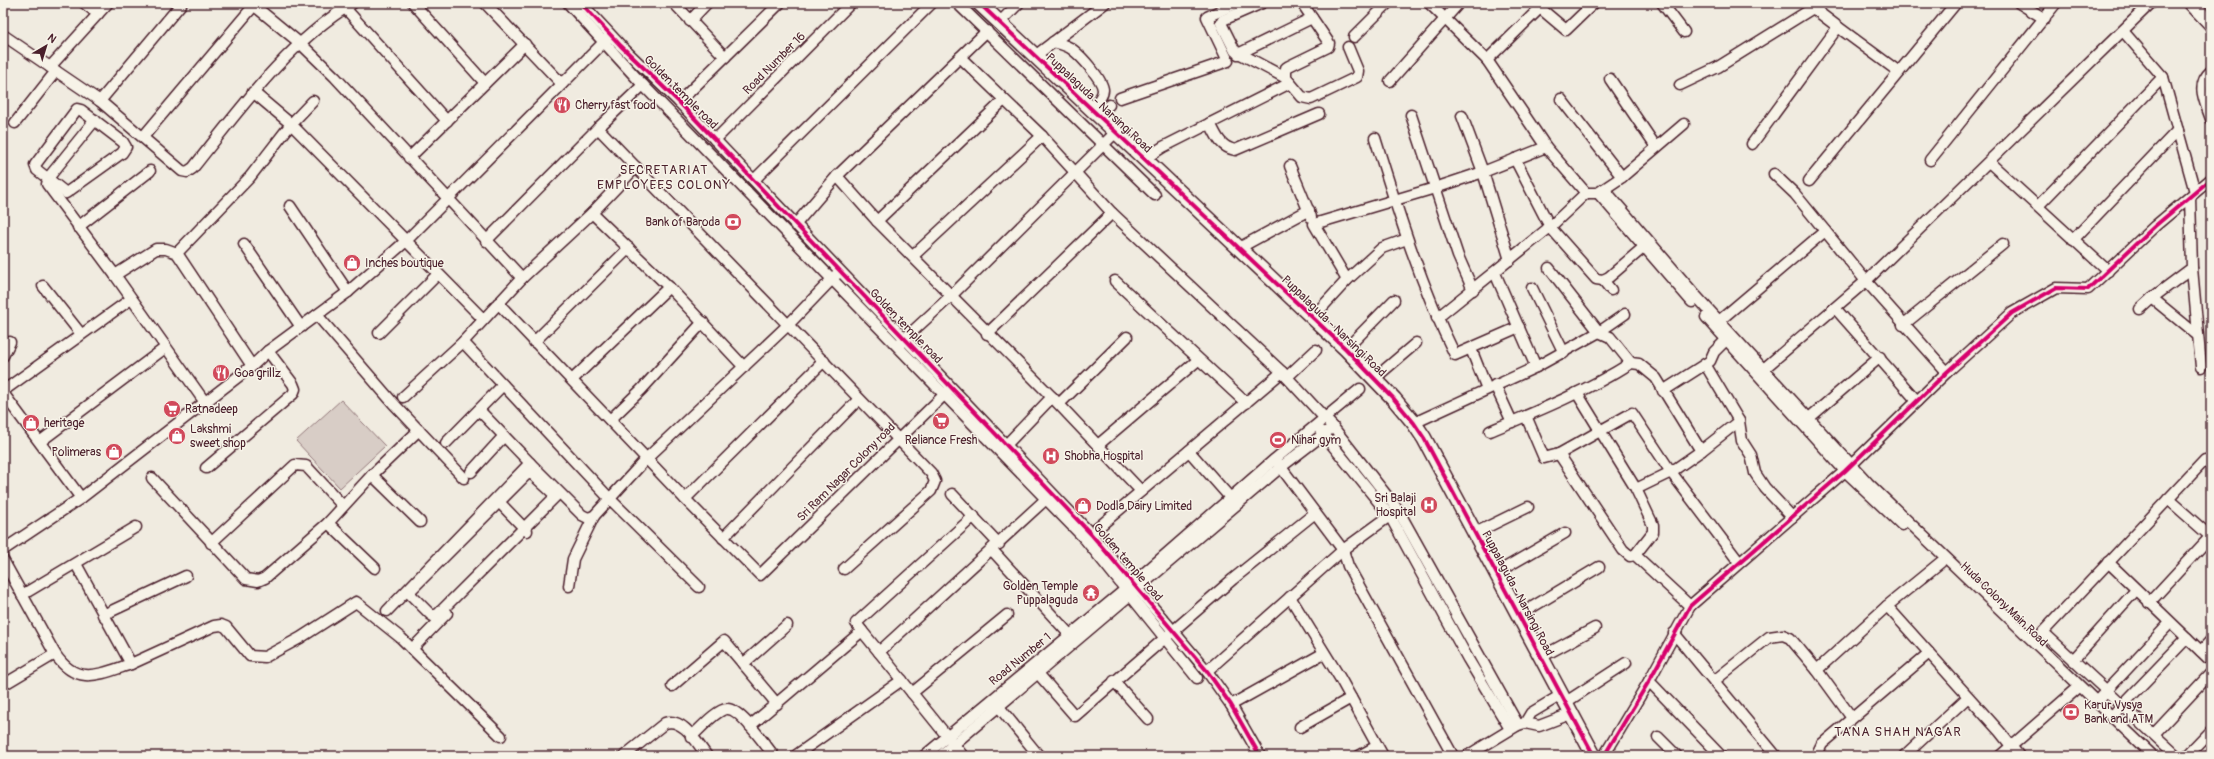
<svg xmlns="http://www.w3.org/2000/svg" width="2214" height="759" viewBox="0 0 2214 759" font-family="Pangolin,sans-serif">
	<rect width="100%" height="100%" fill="#f0ebe0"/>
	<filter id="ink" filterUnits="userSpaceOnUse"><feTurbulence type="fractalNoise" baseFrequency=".025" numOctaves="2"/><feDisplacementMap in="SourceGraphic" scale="8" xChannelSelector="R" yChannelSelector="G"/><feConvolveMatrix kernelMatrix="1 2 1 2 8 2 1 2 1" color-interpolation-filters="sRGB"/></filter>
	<g filter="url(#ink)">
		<path fill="#d8cdc6" stroke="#917678" d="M 341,400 L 385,446 L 340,488 L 296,441 Z"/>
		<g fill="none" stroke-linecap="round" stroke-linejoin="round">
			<defs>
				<g id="street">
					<path d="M 84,3 L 98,14"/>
					<path d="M 251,3 L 301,44 L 335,77 L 522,278"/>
					<path d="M 413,3 L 485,83"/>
					<path d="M 485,3 L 562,84"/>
					<path d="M 568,3 L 643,85 L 1085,539 L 1197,678"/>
					<path d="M 581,3 L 621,46 L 679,102 L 1091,534 L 1207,671 L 1231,705 L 1260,756"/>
					<path d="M 674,3 L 725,57"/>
					<path d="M 957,3 L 1155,195"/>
					<path d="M 1262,3 L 1223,20 L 1221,23 L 1235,51 L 1286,78 L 1302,97 L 1311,99 L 1357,77 L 1358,71 L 1348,47"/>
					<path d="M 1429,3 L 1487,60 L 1540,8 L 1566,30 L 1594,3"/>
					<path d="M 1662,3 L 1684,32"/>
					<path d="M 2019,3 L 2045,19"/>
					<path d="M 345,8 L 447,121"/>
					<path d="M 1813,8 L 1823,3"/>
					<path d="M 690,21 L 707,3"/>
					<path d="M 999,23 L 1019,3"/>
					<path d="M 2123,31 L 2163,77 L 2195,192"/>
					<path d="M 3,35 L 100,101 L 182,171 L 187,172 L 193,168 C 240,109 287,43 353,3"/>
					<path d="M 1354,37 L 1388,3"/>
					<path d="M 1053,42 C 1061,44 1067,45 1073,50 C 1081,56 1103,80 1103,90 C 1103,97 1096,103 1092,108"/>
					<path d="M 1238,54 L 1312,18"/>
					<path d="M 1035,56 L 1105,3"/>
					<path d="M 960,57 L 1042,136 L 1112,213 L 1282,372 L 1333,427 L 1398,510 L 1518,725"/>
					<path d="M 1487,60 L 1546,147 L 1586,193 L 1598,193 L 1622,177 L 1684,124"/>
					<path d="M 50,67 L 108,3"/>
					<path d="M 2211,71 C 2195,85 2205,101 2211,119"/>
					<path d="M 1286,78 L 1286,68 L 1289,66 L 1328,47 L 1329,43 L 1302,3"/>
					<path d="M 1610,79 L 1656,147"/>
					<path d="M 1390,81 L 1459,3"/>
					<path d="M 1680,85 L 1718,67 L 1813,8 L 1838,27"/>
					<path d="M 253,92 L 291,124 L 483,319"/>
					<path d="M 1120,98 L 1228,61 L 1207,17 L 1237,3"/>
					<path d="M 1561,99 L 1622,177"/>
					<path d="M 100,101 L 182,3"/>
					<path d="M 679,102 L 780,3"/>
					<path d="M 77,109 L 81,110 L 123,142 L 126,147 L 122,153 L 66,193 L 37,170 L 35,165 Z"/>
					<path d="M 1098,114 L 1109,105"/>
					<path d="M 1411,115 L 1458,256 L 1473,290"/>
					<path d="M 1462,116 L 1483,172 L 1510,260"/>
					<path d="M 95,120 L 49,177 L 47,184 L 115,275 L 204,401"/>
					<path d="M 15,123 L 56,71"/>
					<path d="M 1210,123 C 1216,135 1220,147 1235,150 L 1319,114"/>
					<path d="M 598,128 L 931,473 L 935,481 L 931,491 L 844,569"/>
					<path d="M 143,137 L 256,3"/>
					<path d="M 1375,138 C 1398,212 1421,286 1455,355 L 1519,327"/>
					<path d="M 715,140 L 851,3"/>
					<path d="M 1752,144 L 1838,27 L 1899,72"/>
					<path d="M 409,158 L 525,44"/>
					<path d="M 1144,159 L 1163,147 L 1290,83"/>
					<path d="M 1515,159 L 1550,227 L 1596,279 L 1603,280 L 1609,277 L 1644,247"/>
					<path d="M 1930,160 L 2056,3"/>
					<path d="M 1989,162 L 2108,271"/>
					<path d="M 1290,166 L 1311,217"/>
					<path d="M 837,176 L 877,221 L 1052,397 L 1141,491"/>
					<path d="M 754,180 L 932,3"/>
					<path d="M 1809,181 L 1956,3"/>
					<path d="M 1604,189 L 1696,296 L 1868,483 L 2153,756"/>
					<path d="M 1598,193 L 1692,302"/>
					<path d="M 290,206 L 348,292"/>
					<path d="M 2038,206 L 2163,77"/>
					<path d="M 592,213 L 669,287 L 744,367"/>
					<path d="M 877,221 L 1004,100"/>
					<path d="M 795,225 L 837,176 L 987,31"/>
					<path d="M 78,227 L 150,171"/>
					<path d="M 1407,239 L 1382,248 L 1347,280 L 1314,224 L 1435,188 L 1483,172 L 1546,147"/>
					<path d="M 2073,240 L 2178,130"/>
					<path d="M 486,241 L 598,128 L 643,85"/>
					<path d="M 244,244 L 301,327"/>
					<path d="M 1239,248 L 1309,210"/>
					<path d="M 177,253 L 252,366"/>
					<path d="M 913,256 L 1042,136"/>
					<path d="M 1549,268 L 1599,332 L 1625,314"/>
					<path d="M 2192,268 L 2201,367"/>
					<path d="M 1495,273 L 1536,367"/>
					<path d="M 115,275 L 156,249 L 166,249 L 177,253 L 250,177 L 291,124 L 313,101"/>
					<path d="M 1603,280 L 1611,290"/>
					<path d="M 1115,281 L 1246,403"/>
					<path d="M 43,286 L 81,334"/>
					<path d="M 1532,288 L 1564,353"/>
					<path d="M 2152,298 L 2196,334"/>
					<path d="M 498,303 L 685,499 L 760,575 L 947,392"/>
					<path d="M 1835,308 L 1917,401"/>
					<path d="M 2140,309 L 2152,298 L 2192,268 L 2190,197"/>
					<path d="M 317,315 L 393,403 L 464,478"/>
					<path d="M 1706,317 L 1845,471 L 1902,525"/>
					<path d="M 1312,318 L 1347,280"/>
					<path d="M 1437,318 L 1550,227 L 1586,193"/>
					<path d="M 1719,321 L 1825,231"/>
					<path d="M 1903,325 L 2003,244"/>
					<path d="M 379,333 L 437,275"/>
					<path d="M 987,334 L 1112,213"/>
					<path d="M 463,342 L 610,499 L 699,587"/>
					<path d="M 534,342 L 629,248"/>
					<path d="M 901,342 L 951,296 L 1117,131"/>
					<path d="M 1346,349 L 1394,300"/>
					<path d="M 1471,349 L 1487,389"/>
					<path d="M 3,356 L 10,342"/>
					<path d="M 1631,363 L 1639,364 L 1656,378 L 1701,451 L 1671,472 L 1636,489"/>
					<path d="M 1705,364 L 1739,421 L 1742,441 L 1751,455 L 1755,473 L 1765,488 L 1792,517"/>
					<path d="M 1947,372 L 1866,281 L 2151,3"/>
					<path d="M 1759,373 L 1866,281 L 1795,194 L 1774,174"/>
					<path d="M 1287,377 L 1316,350"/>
					<path d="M 1375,378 L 1416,343"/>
					<path d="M 572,380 L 669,287"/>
					<path d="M 1495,385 L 1512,422"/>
					<path d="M 3,391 L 131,299"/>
					<path d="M 1663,391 L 1710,361 L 1714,352 L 1730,336"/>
					<path d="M 3,393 L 81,498"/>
					<path d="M 1577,393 L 1636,489 L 1653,525 L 1653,532 L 1635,555"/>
					<path d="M 403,397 L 463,342 L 522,278 L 592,213 L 636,167"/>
					<path d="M 1059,404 L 1127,337"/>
					<path d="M 479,410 L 530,463"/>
					<path d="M 1526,416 L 1544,458 L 1559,454 L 1632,413 L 1671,472 L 1739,562"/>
					<path d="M 1808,419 L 1880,357"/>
					<path d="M 610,420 L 641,390 L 703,322"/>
					<path d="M 1414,423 L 1536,367 L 1599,332 L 1610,337 L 1631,363 C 1587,391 1538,411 1490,431"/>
					<path d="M 1320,430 L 1390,516 L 1468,659 L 1510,729"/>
					<path d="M 41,441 L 165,348"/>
					<path d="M 446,443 L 503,385"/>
					<path d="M 1006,445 L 1052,397"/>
					<path d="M 1098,445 L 1198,360"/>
					<path d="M 1189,451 L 1234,502"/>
					<path d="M 1701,451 L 1739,421"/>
					<path d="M 1559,454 L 1623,550 L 1630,556 L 1635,555 L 1690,606"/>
					<path d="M 1277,462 L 1343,550 L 1348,566 L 1453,756"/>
					<path d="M 206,468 L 293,394 L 295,389 L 293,384 L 268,351"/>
					<path d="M 471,472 L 504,436"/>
					<path d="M 531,473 L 556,496 L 438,614 L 433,616 L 430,614 L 411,595 L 411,590 L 526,475 Z"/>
					<path d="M 372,475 L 420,522"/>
					<path d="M 152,478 L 246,579 L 258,581 L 265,578 L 328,523 L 372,475 L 419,430"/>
					<path d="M 952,494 L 999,544"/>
					<path d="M 685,499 L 824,361"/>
					<path d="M 2168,499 L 2211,537"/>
					<path d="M 499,502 L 527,531"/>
					<path d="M 328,523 L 375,568"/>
					<path d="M 1475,533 L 1528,507"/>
					<path d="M 1087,537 L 1282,372"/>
					<path d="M 723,538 L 859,399"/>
					<path d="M 211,543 L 295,465 L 306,466 L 343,506"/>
					<path d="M 3,550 L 81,498 L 252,366 L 268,351 L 348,292 L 406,241 L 608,38"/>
					<path d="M 992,550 L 1070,635"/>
					<path d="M 3,560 L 55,654 L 3,685"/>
					<path d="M 2108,562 L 2211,661"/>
					<path d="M 76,564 L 131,664 L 214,626 L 221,625 L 226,627 L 250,656 L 265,657 L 300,638 L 356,602 L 401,638 L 501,736"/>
					<path d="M 1496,573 L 1565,533"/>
					<path d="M 569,586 L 573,559 L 594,516"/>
					<path d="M 22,595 L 136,527"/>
					<path d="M 1290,597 L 1340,678 L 1383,756"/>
					<path d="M 2149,603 L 2211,536"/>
					<path d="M 1887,606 L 2000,732 L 2019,756"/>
					<path d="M 387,611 L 530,463 L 582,515 L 588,518 L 594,516 L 646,459 L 788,325 L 836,275"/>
					<path d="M 103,615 L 186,576"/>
					<path d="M 1519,615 L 1599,567"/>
					<path d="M 862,631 L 856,623 L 974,516"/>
					<path d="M 1674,633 L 1776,756"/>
					<path d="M 412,649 L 447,613"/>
					<path d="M 2201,651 L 2211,640"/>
					<path d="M 55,654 C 77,687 100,674 131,664"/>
					<path d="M 1541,657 L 1595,628"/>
					<path d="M 2073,660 L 2136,590"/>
					<path d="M 743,664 L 787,625"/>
					<path d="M 1035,670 L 1075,716 L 1233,579 L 1315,513"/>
					<path d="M 1817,670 L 1887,606 L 1941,562"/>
					<path d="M 1207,671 L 1343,550 L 1395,512"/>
					<path d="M 1114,681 L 1148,719"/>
					<path d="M 1649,681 L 1721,756"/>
					<path d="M 1714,681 L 1769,637 L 1783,635 L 1790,638 L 1817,670 L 1852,718"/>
					<path d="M 672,686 L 724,641 L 777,704"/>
					<path d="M 912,693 L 1007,615"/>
					<path d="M 995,702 L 1039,756"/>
					<path d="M 1566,702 L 1626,663"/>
					<path d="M 2096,702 L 2170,623"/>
					<path d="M 1231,705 L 1324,653"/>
					<path d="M 2111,717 L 2187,638"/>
					<path d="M 1525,723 L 1531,713 L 1561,695"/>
					<path d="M 750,726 L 862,631 L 879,652"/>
					<path d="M 1300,727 L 1351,698"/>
					<path d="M 2154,734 L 2211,673"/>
					<path d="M 691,737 C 699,730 717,709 727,709 C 740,708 766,746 774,756"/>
					<path d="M 1658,737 L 1677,756"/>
					<path d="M 624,756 L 665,723 C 683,717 697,743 707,756"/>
					<path d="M 795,756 L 902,680"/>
					<path d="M 924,756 L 1133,583 L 1275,459 L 1360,389"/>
					<path d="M 940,756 L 1281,467 L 1333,427"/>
					<path d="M 963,756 L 879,652 L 1046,499"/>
					<path d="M 1359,756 L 1377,746"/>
					<path d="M 1467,756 L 1518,725 L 1525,723 L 1539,726 L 1573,713"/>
					<path d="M 1604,756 L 1649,681 L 1690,606 L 1845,471 L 1947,372 L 2012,313 L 2056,288 L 2088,289 L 2155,226 L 2211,179"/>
					<path d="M 1820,756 L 1818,752 L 1822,744 L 1929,653"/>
					<path d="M 1904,756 L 1968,697"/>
					<path d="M 2000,756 L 2079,687"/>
					<path d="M 2177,756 L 2043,632 L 2205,460 L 2211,462"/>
					<path d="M 2187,756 L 2211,731"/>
				</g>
				<g id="secondary">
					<path d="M 979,3 L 1346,349 L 1394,399 L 1414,423 L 1424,438 L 1594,756"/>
					<path d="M 2191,3 L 2211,24"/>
				</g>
			</defs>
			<use href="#street" stroke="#4a1f2b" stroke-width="13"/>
			<use href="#secondary" stroke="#4a1f2b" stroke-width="17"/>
			<use href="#street" stroke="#f7f3e8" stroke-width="10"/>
			<use href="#secondary" stroke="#f7f3e8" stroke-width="14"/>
			<defs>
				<g id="cycleway">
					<path d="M 581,3 L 621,46 L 679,102 L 1091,534 L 1207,671 L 1231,705 L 1260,756"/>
					<path d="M 979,3 L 1346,349 L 1394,399 L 1414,423 L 1424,438 L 1594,756"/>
					<path d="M 1604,756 L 1649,681 L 1690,606 L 1845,471 L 1947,372 L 2012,313 L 2056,288 L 2088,289 L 2155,226 L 2211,179"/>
				</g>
			</defs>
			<use href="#cycleway" stroke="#f7f3e8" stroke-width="6"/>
			<use href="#cycleway" stroke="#d6006c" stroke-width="4"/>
		</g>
	</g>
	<defs>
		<symbol id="restaurant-disc" viewBox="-11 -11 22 22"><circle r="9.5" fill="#d1495b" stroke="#f7f3e8"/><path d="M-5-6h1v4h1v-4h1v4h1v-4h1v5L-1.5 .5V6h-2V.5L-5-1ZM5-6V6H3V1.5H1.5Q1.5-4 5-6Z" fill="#fff"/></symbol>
		<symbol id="bank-disc" viewBox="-11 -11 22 22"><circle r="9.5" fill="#d1495b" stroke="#f7f3e8"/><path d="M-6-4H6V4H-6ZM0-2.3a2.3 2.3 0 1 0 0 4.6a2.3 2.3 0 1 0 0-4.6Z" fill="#fff"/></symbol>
		<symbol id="shop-disc" viewBox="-11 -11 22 22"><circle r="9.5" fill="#d1495b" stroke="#f7f3e8"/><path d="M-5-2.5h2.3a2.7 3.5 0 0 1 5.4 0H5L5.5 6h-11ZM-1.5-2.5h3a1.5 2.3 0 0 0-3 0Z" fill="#fff"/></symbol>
		<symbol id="supermarket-disc" viewBox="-11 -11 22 22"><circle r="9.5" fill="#d1495b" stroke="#f7f3e8"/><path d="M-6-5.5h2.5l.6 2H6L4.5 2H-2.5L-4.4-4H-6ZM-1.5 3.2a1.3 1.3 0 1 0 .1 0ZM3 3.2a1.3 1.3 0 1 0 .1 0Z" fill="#fff"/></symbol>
		<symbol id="stadium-disc" viewBox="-11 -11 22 22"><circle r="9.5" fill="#d1495b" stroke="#f7f3e8"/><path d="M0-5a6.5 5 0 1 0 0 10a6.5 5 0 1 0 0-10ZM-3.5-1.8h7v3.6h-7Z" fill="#fff"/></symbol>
		<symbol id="hospital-disc" viewBox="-11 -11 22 22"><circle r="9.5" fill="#d1495b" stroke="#f7f3e8"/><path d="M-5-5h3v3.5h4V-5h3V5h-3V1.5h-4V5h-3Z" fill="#fff"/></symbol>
		<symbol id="temple-disc" viewBox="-11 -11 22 22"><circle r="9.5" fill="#d1495b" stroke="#f7f3e8"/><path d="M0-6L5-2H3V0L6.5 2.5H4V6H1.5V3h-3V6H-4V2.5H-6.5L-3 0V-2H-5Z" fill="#fff"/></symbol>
	</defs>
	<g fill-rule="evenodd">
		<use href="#restaurant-disc" x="552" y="95" width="20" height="20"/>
		<use href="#bank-disc" x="723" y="212" width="20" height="20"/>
		<use href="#shop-disc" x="342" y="253" width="20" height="20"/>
		<use href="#restaurant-disc" x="211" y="363" width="20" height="20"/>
		<use href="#supermarket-disc" x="162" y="399" width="20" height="20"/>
		<use href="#supermarket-disc" x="931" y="411" width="20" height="20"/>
		<use href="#shop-disc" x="21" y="413" width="20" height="20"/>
		<use href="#shop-disc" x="167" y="426" width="20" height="20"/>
		<use href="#stadium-disc" x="1268" y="430" width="20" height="20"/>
		<use href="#shop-disc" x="104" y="442" width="20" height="20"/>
		<use href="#hospital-disc" x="1041" y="446" width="20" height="20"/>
		<use href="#hospital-disc" x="1419" y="495" width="20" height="20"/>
		<use href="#shop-disc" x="1073" y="496" width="20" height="20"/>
		<use href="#temple-disc" x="1081" y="583" width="20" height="20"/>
		<use href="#bank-disc" x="2061" y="702" width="20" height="20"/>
	</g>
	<g text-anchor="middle" stroke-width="3" stroke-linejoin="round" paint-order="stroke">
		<g font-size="12" fill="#4a1f2b" stroke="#f7f3e8">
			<text transform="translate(774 63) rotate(-45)" y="4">Road Number 16</text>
			<text transform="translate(681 92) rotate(45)" y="4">Golden temple road</text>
			<text transform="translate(1099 103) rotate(43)" y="4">Puppalaguda - Narsingi Road</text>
			<text transform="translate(906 326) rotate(46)" y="4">Golden temple road</text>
			<text transform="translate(1334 326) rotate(44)" y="4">Puppalaguda - Narsingi Road</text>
			<text transform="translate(846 472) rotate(-45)" y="4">Sri Ram Nagar Colony road</text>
			<text transform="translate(1128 562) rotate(49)" y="4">Golden temple road</text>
			<text transform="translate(1518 593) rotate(62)" y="4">Puppalaguda - Narsingi Road</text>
			<text transform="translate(2004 604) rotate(44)" y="4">Huda Colony Main Road</text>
			<text transform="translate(1020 659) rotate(-39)" y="4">Road Number 1</text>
		</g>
		<g font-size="12" fill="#4a1f2b" stroke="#f7f3e8" text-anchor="start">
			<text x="575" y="109">Cherry fast food</text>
			<text x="720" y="226" text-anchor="end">Bank of Baroda</text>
			<text x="365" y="267">Inches boutique</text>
			<text x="234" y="377">Goa grillz</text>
			<text x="185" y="413">Ratnadeep</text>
			<text x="44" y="427">heritage</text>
			<text x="190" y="433">Lakshmi<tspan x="190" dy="14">sweet shop</tspan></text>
			<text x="941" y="444" text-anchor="middle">Reliance Fresh</text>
			<text x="1291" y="444">Nihar gym</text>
			<text x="101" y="456" text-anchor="end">Polimeras</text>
			<text x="1064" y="460">Shobha Hospital</text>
			<text x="1416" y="502" text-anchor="end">Sri Balaji<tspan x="1416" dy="14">Hospital</tspan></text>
			<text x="1096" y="510">Dodla Dairy Limited</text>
			<text x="1078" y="590" text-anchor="end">Golden Temple<tspan x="1078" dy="14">Puppalaguda</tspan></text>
			<text x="2084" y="709">Karur Vysya<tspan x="2084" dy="14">Bank and ATM</tspan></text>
		</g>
		<g font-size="13" letter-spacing="1" fill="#4a1f2b" stroke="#f7f3e8">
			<text x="664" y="174">SECRETARIAT<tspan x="664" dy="15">EMPLOYEES COLONY</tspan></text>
			<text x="1898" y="736">TANA SHAH NAGAR</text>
		</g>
	</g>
	<rect width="2214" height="759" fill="none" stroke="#f7f3e8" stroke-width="16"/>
	<rect x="8" y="8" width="2198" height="743" fill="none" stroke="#4a1f2b" stroke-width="1.5" filter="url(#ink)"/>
	<g transform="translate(46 46) rotate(38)" stroke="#f7f3e8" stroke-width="3" paint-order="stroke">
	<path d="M0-3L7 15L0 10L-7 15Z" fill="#4a1f2b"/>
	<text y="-6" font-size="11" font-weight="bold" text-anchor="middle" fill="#4a1f2b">N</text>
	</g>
</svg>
